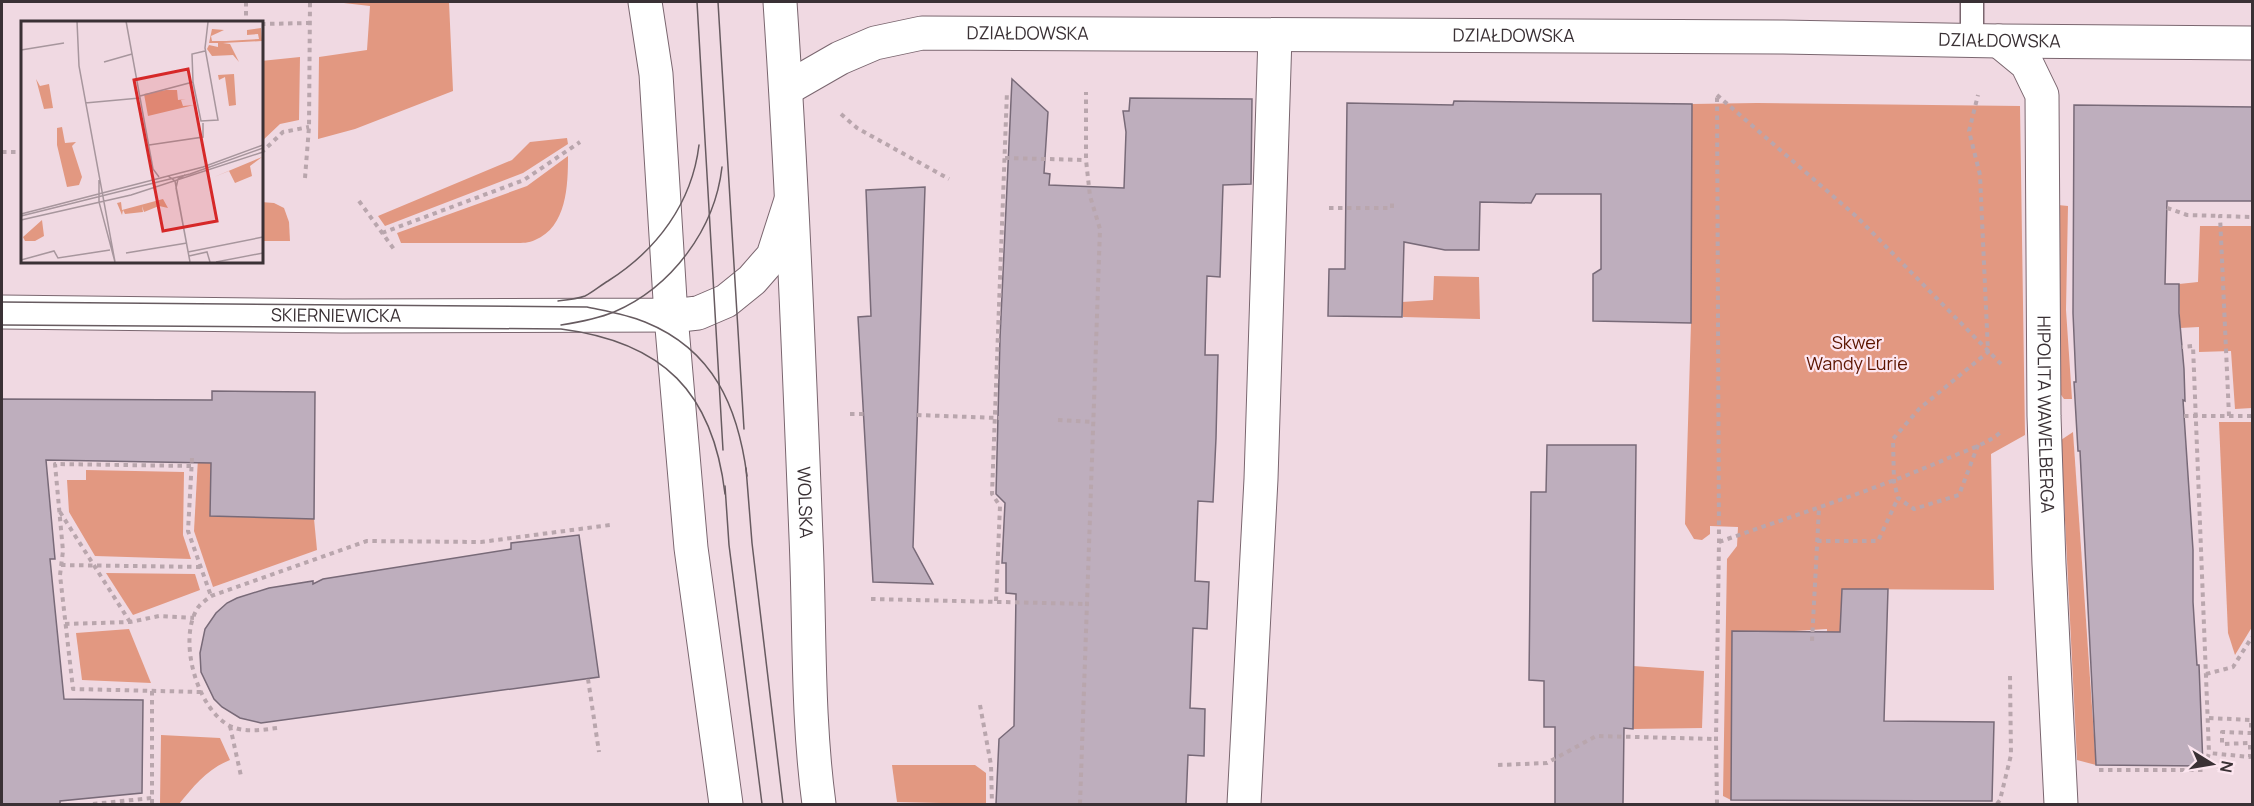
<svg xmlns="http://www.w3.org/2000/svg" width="2254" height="806" viewBox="0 0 2254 806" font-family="Manrope,sans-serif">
	<rect width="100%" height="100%" fill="#f0d9e2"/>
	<g fill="#e29881">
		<path d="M 335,2 L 449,2 L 453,91 L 355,129 L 318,139 L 319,57 L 367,50 L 370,6 Z"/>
		<path d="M 300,57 L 299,120 L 280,124 L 261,142 L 261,61 Z"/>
		<path d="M 1757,103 L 2020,106 L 2025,435 L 1991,454 L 1994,590 L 1842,589 L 1839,699 L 1826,698 L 1827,629 L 1777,632 L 1733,631 L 1731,800 L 1723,796 L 1727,559 L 1737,546 L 1738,527 L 1710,526 L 1710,534 L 1702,540 L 1694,539 L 1685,524 L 1691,323 L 1692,104 Z"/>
		<path d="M 567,138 L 568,144 L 523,173 L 385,226 L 378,216 L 512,160 L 530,142 Z"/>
		<path d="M 568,156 C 568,185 567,227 535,240 C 529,243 522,243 516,243 L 401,243 L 397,233 L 527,186 Z"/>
		<path d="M 261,202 L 274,203 L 284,208 L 289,222 L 290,241 L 261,241 Z"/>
		<path d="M 2058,205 L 2068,206 L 2066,310 L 2072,399 L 2064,399 L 2059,392 Z"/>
		<path d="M 2200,226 L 2252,226 L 2252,408 L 2235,409 L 2231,351 L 2199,352 L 2199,327 L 2180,328 L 2179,284 L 2198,282 Z"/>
		<path d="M 1434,276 L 1479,277 L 1480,319 L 1403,317 L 1402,302 L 1433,300 Z"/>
		<path d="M 2219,422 L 2252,422 L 2252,627 L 2235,655 L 2228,633 Z"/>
		<path d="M 2073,432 L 2096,765 L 2077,760 L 2061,440 Z"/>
		<path d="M 198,458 L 211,459 L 314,519 L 317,550 L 213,587 L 194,531 Z"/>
		<path d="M 86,470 L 184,472 L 183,535 L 191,559 L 95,556 L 69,512 L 67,480 L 86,480 Z"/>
		<path d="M 106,573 L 195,574 L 200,590 L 133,615 Z"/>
		<path d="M 129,629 L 151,683 L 82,680 L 76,633 Z"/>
		<path d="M 1633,666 L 1704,671 L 1702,728 L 1633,729 Z"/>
		<path d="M 161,735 L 220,738 L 230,760 C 207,769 194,786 179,804 L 160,804 Z"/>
		<path d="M 892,765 L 975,765 L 986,773 L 986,804 L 897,802 Z"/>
	</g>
	<g fill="#beaebd" stroke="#786a78" stroke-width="1.5">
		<path d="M 1012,79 L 1048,112 L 1044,173 L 1050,174 L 1049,185 L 1124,188 L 1126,132 L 1123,111 L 1129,111 L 1130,98 L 1252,99 L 1251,184 L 1223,185 L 1220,277 L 1207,276 L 1205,355 L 1218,355 L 1216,438 L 1213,502 L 1198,501 L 1195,581 L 1209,582 L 1207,629 L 1193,628 L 1190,708 L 1205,709 L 1204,756 L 1188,755 L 1186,804 L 996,804 L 999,739 L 1014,726 L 1016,594 L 1006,593 L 1006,563 L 1002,563 L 1005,503 L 996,494 L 1000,338 Z"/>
		<path d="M 1454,101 L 1692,104 L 1691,323 L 1593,321 L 1593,274 L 1601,269 L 1601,194 L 1536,194 L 1531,203 L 1480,202 L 1479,250 L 1445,250 L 1404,242 L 1402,317 L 1328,316 L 1329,269 L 1345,269 L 1347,103 L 1453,105 Z"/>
		<path d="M 2074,105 L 2253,107 L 2253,201 L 2167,201 L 2165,284 L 2179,284 L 2179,313 L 2184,369 L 2185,401 L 2183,400 L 2193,550 L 2193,602 L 2197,665 L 2199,665 L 2203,766 L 2096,765 L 2080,451 L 2078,451 L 2074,382 L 2076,382 L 2073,313 Z"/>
		<path d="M 925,187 L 913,547 L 933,584 L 873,582 L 858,317 L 871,316 L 866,190 Z"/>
		<path d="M 212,391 L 315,392 L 314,519 L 210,516 L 211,463 L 46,460 L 55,559 L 50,559 L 64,699 L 143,700 L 142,793 L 60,801 L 60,804 L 2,804 L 2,399 L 212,400 Z"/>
		<path d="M 1547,445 L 1636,445 L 1633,729 L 1624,728 L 1623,804 L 1555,804 L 1555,727 L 1544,727 L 1544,681 L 1529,680 L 1531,492 L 1546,492 Z"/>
		<path d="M 579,535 L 599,677 L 261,723 L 240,718 L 222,707 L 214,699 L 201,672 L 200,653 L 205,629 L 216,613 L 227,603 L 237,598 L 269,588 L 313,581 L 313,584 L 323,579 L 511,549 L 511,543 Z"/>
		<path d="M 1842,589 L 1888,589 L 1884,721 L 1994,722 L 1992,801 L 1731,800 L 1732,631 L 1840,632 Z"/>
	</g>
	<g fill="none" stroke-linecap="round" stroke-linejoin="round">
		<defs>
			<path id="lane" d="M 1972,40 L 1972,2"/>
			<g id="street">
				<path id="s1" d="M 1999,41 L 2027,64 L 2042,95 L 2044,416 L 2049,564 L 2061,804"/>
				<path id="s2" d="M 786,89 L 840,58 L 875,43 L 922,33 L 1783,37 L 1999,41 L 2252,43"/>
				<path d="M 1244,804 L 1261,479 L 1275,36"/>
			</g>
			<g id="secondary">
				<path d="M 645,2 L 656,74 L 671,316 L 691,548 L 726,804"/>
				<path id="s3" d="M 780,2 C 792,180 799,359 806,537 C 810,626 807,716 819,804"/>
				<path id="s4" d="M 2,312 L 342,316 L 680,315 L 698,313 L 726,301 L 752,280 L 773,256 L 791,200"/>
			</g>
		</defs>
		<use href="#lane" stroke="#7a666f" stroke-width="25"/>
		<use href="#street" stroke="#7a666f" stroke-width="35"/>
		<use href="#secondary" stroke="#7a666f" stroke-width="35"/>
		<g stroke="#b9a6ad" stroke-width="4" stroke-dasharray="4.5 4.5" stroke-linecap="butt">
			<path d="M 246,2 L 246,22"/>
			<path d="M 261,24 L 310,23"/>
			<path d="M 1717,95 L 1857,217 L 2002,365"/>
			<path d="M 841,114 L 857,128 L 949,179"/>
			<path d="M 2,152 L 22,152"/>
			<path d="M 261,153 L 283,132 L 309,127"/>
			<path d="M 1005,158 L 1086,160"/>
			<path d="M 305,178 L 309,127 L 310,2"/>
			<path d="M 359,201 L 396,252"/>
			<path d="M 1329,208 L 1392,208 L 1392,202"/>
			<path d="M 2167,208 L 2187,215 L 2220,216"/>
			<path d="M 382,233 L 524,180 L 580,142"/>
			<path d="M 850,414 L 864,414"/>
			<path d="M 917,415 L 999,418"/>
			<path d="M 2184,416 L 2252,416"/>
			<path d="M 2229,416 L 2220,216 L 2252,217"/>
			<path d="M 1058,420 L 1094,422"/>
			<path d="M 1978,445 L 1959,495 L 1914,509 L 1898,498 L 1894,482 L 1893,439 L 1919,409 L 1988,352 L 1980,175 L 1969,131 L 1978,95"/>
			<path d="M 192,458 L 188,531 L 211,596"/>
			<path d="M 191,466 L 55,464 L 63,551 L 60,575 L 73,689 L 201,692"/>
			<path d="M 60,512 L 130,622"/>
			<path d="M 1817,541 L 1878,541 L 1898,498"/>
			<path d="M 1719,542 C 1795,515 1872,491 1946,459 C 1964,451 1989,444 2003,430"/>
			<path d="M 61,565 L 201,567"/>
			<path d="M 871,599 L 1087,604"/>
			<path d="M 996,601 L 1000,506 L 992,494 L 1007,91"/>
			<path d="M 65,624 L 130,622 L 159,616 L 194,618"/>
			<path d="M 1812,641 L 1819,508"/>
			<path d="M 2206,674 L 2233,667 L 2252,637"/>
			<path d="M 588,679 L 599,752"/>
			<path d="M 152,691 L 152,804"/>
			<path d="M 980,705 L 991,765 L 992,804"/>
			<path d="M 2209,718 L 2251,720 L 2251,733 L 2222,732 L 2222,744 L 2250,743 L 2250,757 L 2209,753"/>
			<path d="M 230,726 L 241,776"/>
			<path d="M 277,728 C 261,730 245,733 230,726 C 197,709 178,641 197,609 C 200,604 206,600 211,596 L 367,541 L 481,542 L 610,525"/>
			<path d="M 1498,765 L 1547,763 L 1596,736 L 1716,739"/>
			<path d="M 2099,770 L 2204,770 L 2209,753 L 2193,346 L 2182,347"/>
			<path d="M 93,804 L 152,798"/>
			<path d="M 1080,804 L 1100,229 L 1090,196 L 1086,160 L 1086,92"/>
			<path d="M 1717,804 L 1716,739 L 1719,542 L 1717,96"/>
			<path d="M 1997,804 L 2000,800 L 2011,755 L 2010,676"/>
		</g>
		<use href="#lane" stroke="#fff" stroke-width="22"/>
		<use href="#street" stroke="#fff" stroke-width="33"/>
		<use href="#secondary" stroke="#fff" stroke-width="33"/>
		<g stroke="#675b60" stroke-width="1.5">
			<path d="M 697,2 L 723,450"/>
			<path d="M 718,2 L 744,429"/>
			<path d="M 558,301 C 567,300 577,299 585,296 C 593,292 601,285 608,281 C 657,250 692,203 699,145"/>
			<path d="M 2,302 L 587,307 C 606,311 626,314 645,322 C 714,350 738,407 747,476"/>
			<path d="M 2,325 L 561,329 C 663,342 713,392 725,494"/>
			<path d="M 561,325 C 580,322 597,319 614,312 C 672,287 715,229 722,167"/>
			<path d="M 746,468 L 752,543 L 783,804"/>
			<path d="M 725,486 L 729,545 L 762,804"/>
		</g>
	</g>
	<g text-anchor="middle" stroke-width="4.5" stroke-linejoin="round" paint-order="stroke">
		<g font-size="18" fill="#3a3135" stroke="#fde6f0">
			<text dy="6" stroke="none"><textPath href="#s2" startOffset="254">DZIAŁDOWSKA</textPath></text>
			<text dy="6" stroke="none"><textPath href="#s2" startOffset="740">DZIAŁDOWSKA</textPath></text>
			<text dy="6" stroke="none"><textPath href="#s2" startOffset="1226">DZIAŁDOWSKA</textPath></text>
			<text dy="6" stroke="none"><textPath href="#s4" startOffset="334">SKIERNIEWICKA</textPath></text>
			<text dy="6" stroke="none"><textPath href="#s1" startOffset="390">HIPOLITA WAWELBERGA</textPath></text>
			<text dy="6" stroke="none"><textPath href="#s3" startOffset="501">WOLSKA</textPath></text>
		</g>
		<g font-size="18" fill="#5c1500" stroke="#fde6f0">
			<text x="1857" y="349">Skwer<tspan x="1857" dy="21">Wandy Lurie</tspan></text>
		</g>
	</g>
	<g transform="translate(21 21)">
		<rect width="242" height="242" fill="#f0d9e2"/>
		<path d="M 240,7 L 241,20 L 202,22 L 209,23 L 218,41 L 212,34 L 191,35 L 186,28 L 188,24 L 197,26 L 197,22 L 188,22 L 191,8 L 203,9 L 190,15 L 191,20 L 205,20 L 238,18 L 237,13 L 226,14 L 226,9 ZM 213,53 L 215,84 L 208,85 L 204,56 L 198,59 L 197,54 ZM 15,58 L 19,65 L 28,63 L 32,87 L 23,88 ZM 145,69 L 156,69 L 157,79 L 165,78 L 160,79 L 162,85 L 173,84 L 127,95 L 123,73 ZM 41,106 L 44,122 L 55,121 L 51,125 L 61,156 L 58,164 L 46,166 L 36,124 L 36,107 ZM 241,136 L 229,145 L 231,155 L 214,162 L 208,150 L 193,156 ZM 142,178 L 147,187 L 138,185 L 123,191 L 121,185 L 122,191 L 104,193 L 102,189 L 101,194 L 96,182 L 100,181 L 101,189 ZM 21,199 L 23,215 L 14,220 L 4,220 L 2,216 Z" fill="#e29881"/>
		<path fill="none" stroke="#a7969d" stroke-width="1.5" d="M 56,0 L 58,45 L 94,241M 105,0 L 132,148 L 138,156M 169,0 L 235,0M 0,29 L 43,22M 83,41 L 111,33M 172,61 L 171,33 L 184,30M 119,75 L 172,61 L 180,100 L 197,99 L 184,27 L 187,1M 64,82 L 119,77M 128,124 L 182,116 L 182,102M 164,154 L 157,158 L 155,167 L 169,241M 147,155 L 154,160 L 169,241M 78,159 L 78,181 L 94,241M 0,193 L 182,146 L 242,124M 0,195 L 169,153 L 242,127M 0,199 L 110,174 L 242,131M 167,231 L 242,216M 105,232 L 166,222M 168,235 L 186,231 L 189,241M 0,239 L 33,230 L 37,237 L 89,229M 195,241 L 242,232"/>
		<path fill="#d62828" fill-opacity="0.15" stroke="#d62828" stroke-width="3" d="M 167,48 L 196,200 L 142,210 L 113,59 Z"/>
		<rect width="242" height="242" fill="none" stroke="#3a3135" stroke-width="3"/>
	</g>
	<rect width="2254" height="806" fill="none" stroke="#3a3135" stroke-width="6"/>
	<g transform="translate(2212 764) rotate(101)" stroke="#fde6f0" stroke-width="4.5" paint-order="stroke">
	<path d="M0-4.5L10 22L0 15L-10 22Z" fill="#3a3135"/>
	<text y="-9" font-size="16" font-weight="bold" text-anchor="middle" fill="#3a3135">N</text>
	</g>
</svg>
